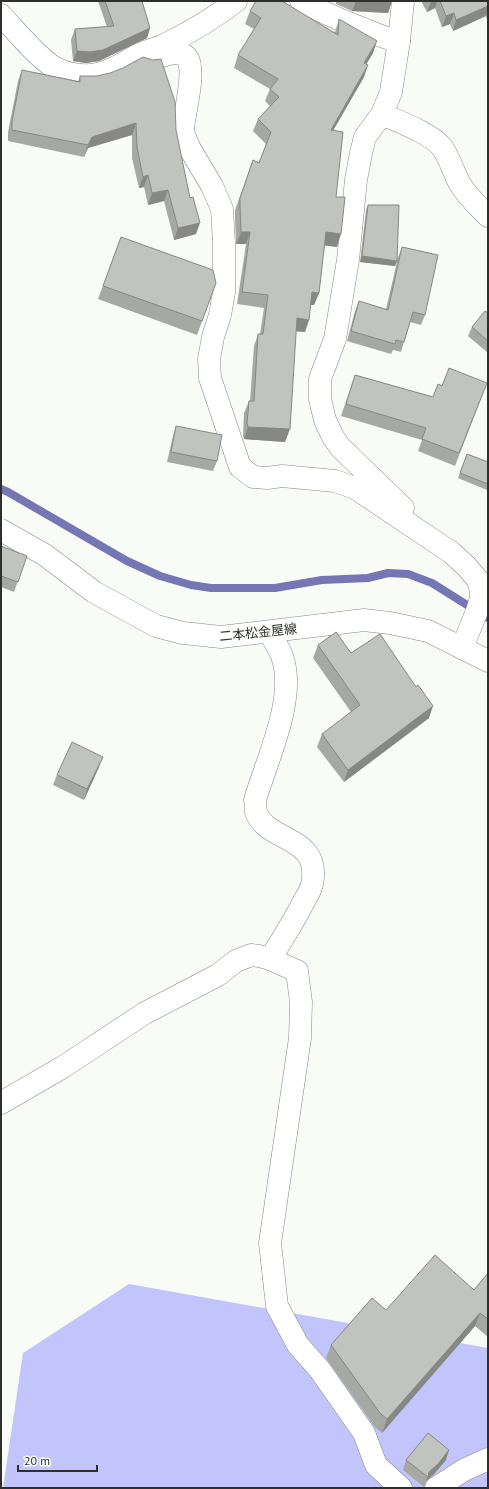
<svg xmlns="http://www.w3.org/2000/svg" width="489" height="1489" viewBox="0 0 489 1489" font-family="'PT Sans','Noto Sans JP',sans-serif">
	<rect width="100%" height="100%" fill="#f9fbf7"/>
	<path fill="#c1c5fc" d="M 129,1284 L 488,1348 L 488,1488 L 3,1488 L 23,1353 Z"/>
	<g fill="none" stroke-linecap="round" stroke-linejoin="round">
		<path stroke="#7576b4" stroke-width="8" d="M 1,489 L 8,492 L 127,561 L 160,576 L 191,585 L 211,588 L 275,588 L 322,580 L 368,578 L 388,573 L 408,574 L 432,583 L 488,618"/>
		<defs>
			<g id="minor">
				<path d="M 301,1 C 320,11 340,20 361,28 C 373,33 386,39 399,41"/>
				<path d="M 403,1 L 399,41 L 391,92 L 382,114 L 365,137 L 361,153 L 356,180 L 348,260 L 335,339 L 320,379 L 320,399 L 325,420 L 333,437 L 340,447 L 403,508"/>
				<path d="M 1,15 C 15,30 38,58 55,68 C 67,74 84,77 97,74 C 112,71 125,62 138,55 C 147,50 157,49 166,44 C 191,32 214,18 236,1"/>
				<path d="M 139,55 C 151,61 156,58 168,54 C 175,53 184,52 188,59 C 195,73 185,112 183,127 L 184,135 L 190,149 L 212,186 L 222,209 L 224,243 L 224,292 L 220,315 L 213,337 L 209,359 L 210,378 L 240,467 L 253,477 L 267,478 L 282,476 L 335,481 L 355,488 L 452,553 L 467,567 L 478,580 L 481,591 L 481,598 L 477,611 L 462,648"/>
				<path d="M 382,114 C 399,122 428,132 441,146 C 450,157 453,172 460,184 C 467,196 478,206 488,216"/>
				<path d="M 269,632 C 273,639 279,648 282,656 C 297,698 267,759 255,800 C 256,803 255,808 256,812 C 267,843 322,835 312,884 C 311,890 307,896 304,901 C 294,921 282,940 270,959"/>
				<path d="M 1,1103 L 63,1067 L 145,1013 L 218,975 L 236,961 L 251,955 L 259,956 L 270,959 L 297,971 L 301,1002 L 300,1038 L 270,1243 L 277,1306 L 298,1345 L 320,1370 L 364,1433 L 376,1465 L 401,1488"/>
				<path d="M 436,1488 L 464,1470 L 488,1459"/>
			</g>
			<path id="primary" d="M 1,530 L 45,555 L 94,592 L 156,626 L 183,633 L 221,637 L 364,620 L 390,623 L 428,631 L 488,661"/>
		</defs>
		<use href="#minor" stroke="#858784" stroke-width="23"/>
		<use href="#primary" stroke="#858784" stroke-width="23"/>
		<use href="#minor" stroke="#fff" stroke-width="22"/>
		<use href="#primary" stroke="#fff" stroke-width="22"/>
	</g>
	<g fill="#a6a8a4">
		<path d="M 98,1 L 142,1 L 150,28 L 147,38 L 99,61 L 86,63 L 73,61 L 71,40 L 75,29 L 107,27 Z"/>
		<path d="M 336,1 L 392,1 L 388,13 L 352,11 L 336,4 Z"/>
		<path d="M 421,1 L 488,1 L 488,22 L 486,16 L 453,31 L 450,24 L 442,27 L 435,8 L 427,12 Z"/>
		<path d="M 250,11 L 335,32 L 339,19 L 373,53 L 366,64 L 364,77 L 333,130 L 337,247 L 324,245 L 319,293 L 314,305 L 310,305 L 305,332 L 296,331 L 285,442 L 244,439 L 243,436 L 244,413 L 249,401 L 250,401 L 254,346 L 258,334 L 260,334 L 264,308 L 237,304 L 246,244 L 236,244 L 235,218 L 235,210 L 253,160 L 259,163 L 266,144 L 253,131 L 258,119 L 270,106 L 265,101 L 270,89 L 234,68 L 238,55 L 254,29 L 245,24 Z"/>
		<path d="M 22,70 L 78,81 L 80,76 L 176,130 L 196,234 L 174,240 L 164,201 L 148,205 L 144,187 L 139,188 L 132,158 L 132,135 L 88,148 L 84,157 L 8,141 L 8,132 L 18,81 Z"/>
		<path d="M 368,205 L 397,260 L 402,247 L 425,315 L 421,325 L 410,322 L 401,352 L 393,350 L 391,354 L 347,341 L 355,311 L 359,301 L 386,309 L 397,262 L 395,266 L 360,262 L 366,210 Z"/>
		<path d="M 121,237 L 216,283 L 197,335 L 98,299 Z"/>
		<path d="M 488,313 L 488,353 L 468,336 L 472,327 Z"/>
		<path d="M 355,375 L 433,397 L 442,386 L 482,396 L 455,466 L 418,451 L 422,440 L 341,416 Z"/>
		<path d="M 176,426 L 217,461 L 213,471 L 167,462 L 173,436 Z"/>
		<path d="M 467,454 L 488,462 L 488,488 L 487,490 L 458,478 Z"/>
		<path d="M 1,546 L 27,556 L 14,592 L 1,587 Z"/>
		<path d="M 318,645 L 429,718 L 344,782 L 317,747 L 322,734 L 351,712 L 313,658 Z"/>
		<path d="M 99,767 L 84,800 L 53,785 L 57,775 Z"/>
		<path d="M 488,1273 L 488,1337 L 475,1326 L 382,1433 L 375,1427 L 326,1358 L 331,1345 L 386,1310 L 474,1290 Z"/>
		<path d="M 406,1460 L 446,1460 L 434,1474 L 426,1481 L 424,1487 L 403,1470 Z"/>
	</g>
	<g fill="#878886">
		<path d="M 356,1 L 392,1 L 388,13 L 352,11 Z"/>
		<path d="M 431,1 L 437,1 L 435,8 L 427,12 Z"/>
		<path d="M 488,6 L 488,11 L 486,16 L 453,31 L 456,20 Z"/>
		<path d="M 454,13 L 450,24 L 442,27 L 446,16 Z"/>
		<path d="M 150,28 L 147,38 L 99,61 L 86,63 L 73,61 L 77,51 Z"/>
		<path d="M 377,41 L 373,53 L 360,75 L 364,63 Z"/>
		<path d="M 368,65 L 364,77 L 326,143 L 331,130 Z"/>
		<path d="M 136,123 L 132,135 L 88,148 L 84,157 L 88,145 L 92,137 Z"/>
		<path d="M 148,175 L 144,187 L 139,188 L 143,177 Z"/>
		<path d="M 168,190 L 164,201 L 148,205 L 152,193 Z"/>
		<path d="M 200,223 L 196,234 L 174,240 L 178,228 Z"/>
		<path d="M 241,232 L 250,232 L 246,244 L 236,244 Z"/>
		<path d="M 326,232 L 341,234 L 337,247 L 321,245 Z"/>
		<path d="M 362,256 L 397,261 L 395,266 L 360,262 Z"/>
		<path d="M 312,292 L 319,293 L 314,305 L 307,305 Z"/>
		<path d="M 297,318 L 309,320 L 305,332 L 292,331 Z"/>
		<path d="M 248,427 L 290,429 L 285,442 L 244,439 Z"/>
		<path d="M 433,706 L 429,718 L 344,782 L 348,770 Z"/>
		<path d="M 103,757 L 99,767 L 84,800 L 87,789 Z"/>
		<path d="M 480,1313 L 475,1326 L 382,1433 L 387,1419 Z"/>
		<path d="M 449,1450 L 446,1460 L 434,1474 L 426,1481 L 429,1472 Z"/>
	</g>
	<g fill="#c1c3bf" stroke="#878886">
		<path d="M 105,1 L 142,1 L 150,28 L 103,50 L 90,52 L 77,51 L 75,29 L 114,26 Z"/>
		<path d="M 256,1 L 282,1 L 338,35 L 339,19 L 377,41 L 364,63 L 368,65 L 331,130 L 343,132 L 336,197 L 345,197 L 341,234 L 326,232 L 319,293 L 312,292 L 309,320 L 297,318 L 290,429 L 248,427 L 247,423 L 249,401 L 254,401 L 258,334 L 263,334 L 268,295 L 242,292 L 250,232 L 241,232 L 240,206 L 240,198 L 253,160 L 259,163 L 271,132 L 258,119 L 279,97 L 270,89 L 278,79 L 238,55 L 261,18 L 250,11 Z"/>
		<path d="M 440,1 L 488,1 L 488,6 L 456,20 L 454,13 L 446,16 Z"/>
		<path d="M 143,57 L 153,60 L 161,59 L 175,102 L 176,130 L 190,198 L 193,197 L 200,223 L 178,228 L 168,190 L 152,193 L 148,175 L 143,177 L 137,147 L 136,123 L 92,137 L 88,145 L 12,130 L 12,121 L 22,70 L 80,82 L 80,76 L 97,76 L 110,73 L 123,68 Z"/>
		<path d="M 368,205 L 399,205 L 397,261 L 362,256 Z"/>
		<path d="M 121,237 L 213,270 L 216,283 L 202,321 L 103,286 Z"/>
		<path d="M 402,247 L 438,255 L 425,315 L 413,312 L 404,342 L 396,340 L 395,344 L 351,331 L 359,301 L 388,310 Z"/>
		<path d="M 485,311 L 488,313 L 488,341 L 472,327 Z"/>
		<path d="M 449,368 L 487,383 L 459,453 L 422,439 L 426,428 L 346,404 L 355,375 L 433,397 L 438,384 L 442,386 Z"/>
		<path d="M 176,426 L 222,435 L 217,461 L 171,452 Z"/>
		<path d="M 467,454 L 488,462 L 488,484 L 460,473 Z"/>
		<path d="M 1,546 L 27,556 L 18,582 L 1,576 Z"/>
		<path d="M 336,632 L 351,653 L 380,634 L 416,687 L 418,685 L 433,706 L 348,770 L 322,734 L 360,705 L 318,645 Z"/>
		<path d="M 72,742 L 103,757 L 87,789 L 57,775 Z"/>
		<path d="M 435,1255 L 474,1290 L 488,1273 L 488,1319 L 480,1313 L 387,1419 L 380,1413 L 331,1345 L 372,1298 L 386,1310 Z"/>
		<path d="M 428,1433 L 449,1450 L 438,1464 L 429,1472 L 428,1477 L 406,1460 Z"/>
	</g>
	<g text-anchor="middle" stroke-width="3" stroke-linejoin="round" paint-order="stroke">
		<g font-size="13" fill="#2e2f2d" stroke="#f9fbf7">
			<text transform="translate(258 632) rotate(-6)" y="5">二本松金屋線</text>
		</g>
	</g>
	<rect width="489" height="1489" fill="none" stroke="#2e2f2d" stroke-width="4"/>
	<path d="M18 1465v6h79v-6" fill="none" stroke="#2e2f2d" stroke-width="2"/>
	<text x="24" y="1465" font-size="12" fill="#2e2f2d" stroke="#f9fbf7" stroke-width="3" paint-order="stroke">20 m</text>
</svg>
